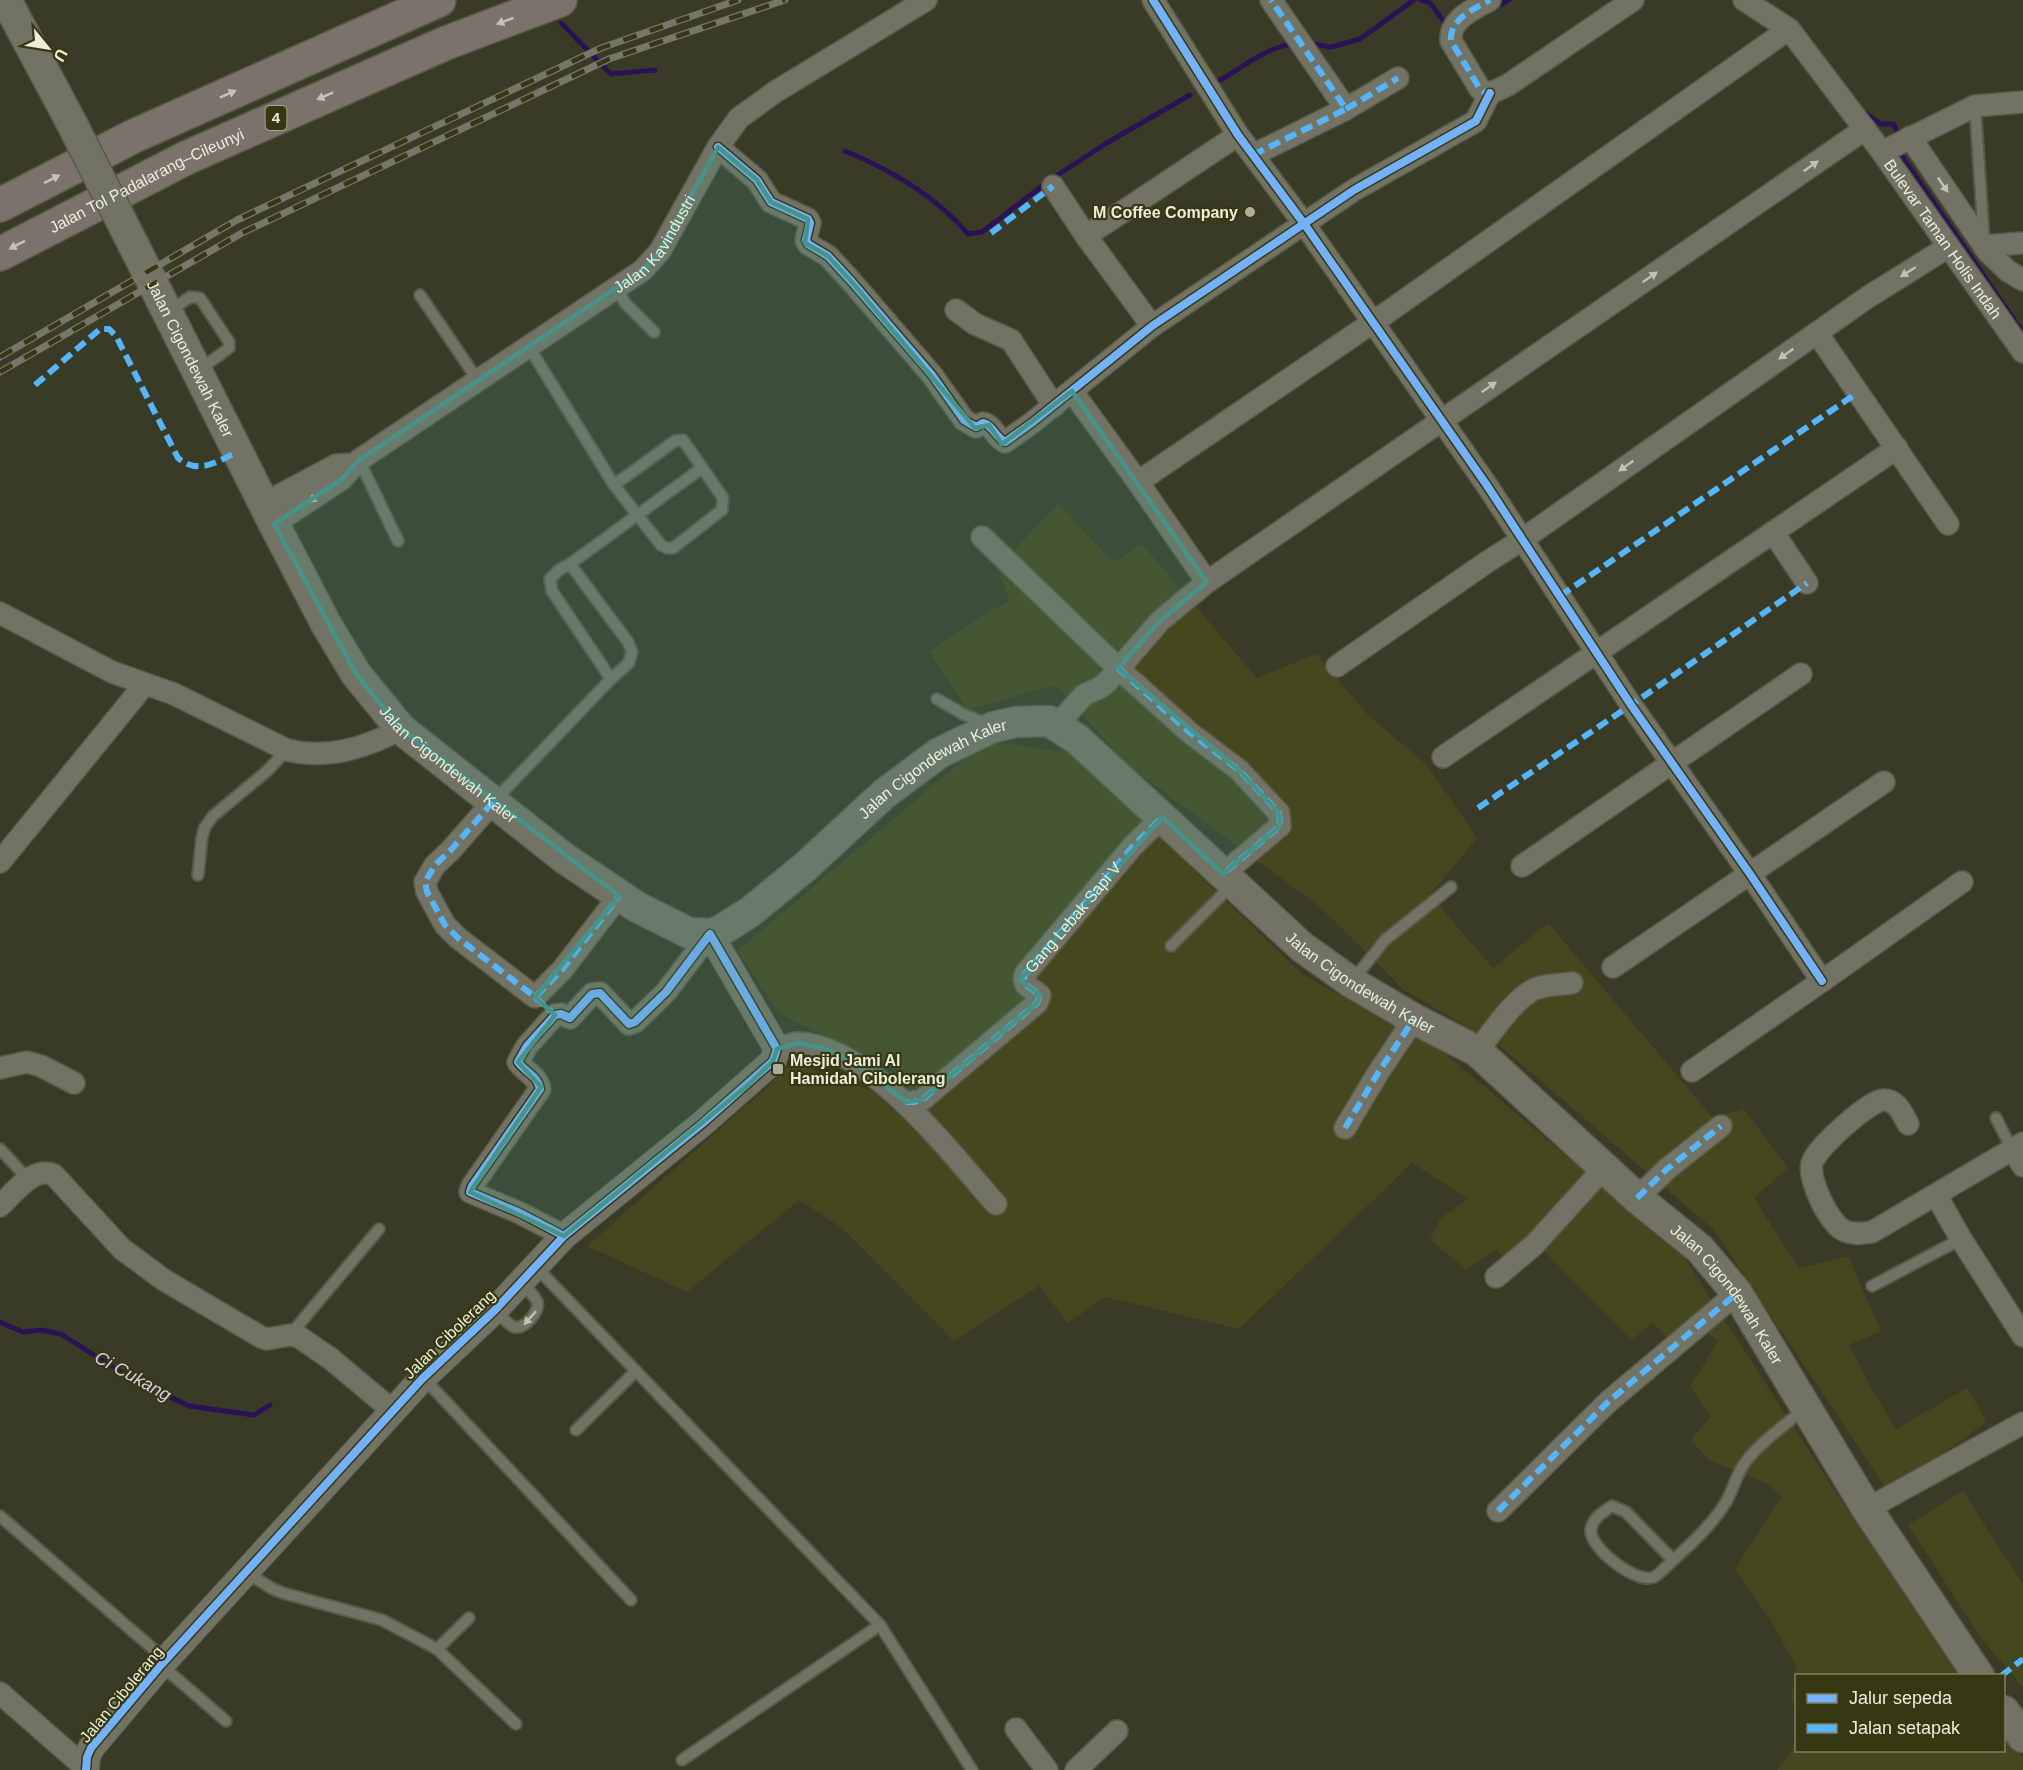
<svg xmlns="http://www.w3.org/2000/svg" width="2023" height="1770" viewBox="0 0 2023 1770" font-family="Arial,sans-serif">
	<rect width="100%" height="100%" fill="#3a3b27"/>
	<g fill="#45471e">
		<path d="M 1058,504 L 1113,562 L 1142,544 L 1257,678 L 1316,654 L 1369,716 L 1427,765 L 1477,838 L 1430,895 L 1493,968 L 1548,923 L 1713,1118 L 1744,1109 L 1788,1168 L 1754,1198 L 1799,1268 L 1848,1256 L 1881,1331 L 1849,1345 L 1873,1391 L 1896,1429 L 1967,1388 L 1987,1422 L 1888,1492 L 1714,1230 L 1499,1045 L 1404,990 L 1319,906 L 1125,763 L 1056,685 L 968,710 L 929,652 L 989,612 L 1010,601 L 997,568 Z"/>
		<path d="M 986,741 L 1072,753 L 1303,975 L 1442,1051 L 1682,1254 L 1844,1505 L 1963,1675 L 1796,1676 L 1796,1708 L 1791,1697 L 1797,1668 L 1771,1621 L 1735,1569 L 1782,1496 L 1764,1482 L 1709,1460 L 1691,1440 L 1711,1416 L 1690,1387 L 1718,1341 L 1702,1329 L 1675,1347 L 1653,1323 L 1632,1340 L 1539,1246 L 1509,1261 L 1497,1250 L 1466,1269 L 1430,1240 L 1440,1219 L 1468,1199 L 1412,1163 L 1239,1329 L 1105,1297 L 1068,1323 L 1039,1286 L 954,1341 L 842,1228 L 799,1200 L 687,1292 L 587,1246 L 767,1087 L 792,1062 L 909,1104 L 908,1076 L 780,1014 L 737,951 Z"/>
		<path d="M 1963,1491 L 2023,1585 L 2023,1687 L 1981,1638 L 1908,1525 Z"/>
		<path d="M 2004,1731 L 2023,1757 L 2023,1770 L 1777,1770 L 1790,1753 L 1796,1738 L 1796,1750 L 2004,1750 Z"/>
	</g>
	<g fill="none" stroke-linecap="round" stroke-linejoin="round">
		<g stroke="#2b1256" stroke-width="5">
			<path d="M 1421,0 L 1430,3 L 1445,23"/>
			<path d="M 1494,8 L 1509,0"/>
			<path d="M 561,23 L 611,74 L 655,70"/>
			<path d="M 1307,43 L 1331,47 L 1360,39 L 1414,0"/>
			<path d="M 1220,80 C 1244,67 1267,46 1295,44"/>
			<path d="M 1862,111 L 1881,124 L 1894,124 L 1896,130"/>
			<path d="M 845,151 C 891,170 935,195 968,234 L 982,232 L 1050,180 L 1105,144 L 1190,95"/>
			<path d="M 1901,155 L 2023,333"/>
			<path d="M 0,1322 L 23,1332 L 41,1330 L 61,1334 L 130,1378 L 189,1406 L 254,1415 L 270,1405"/>
		</g>
		<defs>
			<g id="service">
				<path d="M 1975,106 L 1984,240"/>
				<path d="M 617,289 L 625,303 L 654,332"/>
				<path d="M 420,295 L 477,379"/>
				<path d="M 170,311 L 190,297 L 200,298 L 229,342 L 229,348 L 198,371"/>
				<path d="M 529,347 L 614,485 L 661,545 L 667,548 L 673,548 L 722,510 L 723,498 L 683,440 L 675,441 L 614,485"/>
				<path d="M 359,460 L 398,541"/>
				<path d="M 570,564 L 559,570 L 550,579 L 552,591 L 611,679"/>
				<path d="M 937,699 L 963,714 L 987,724"/>
				<path d="M 494,801 L 611,679 L 629,663 L 632,652 L 628,642 L 570,564 L 702,468"/>
				<path d="M 198,875 L 202,837 L 205,827 L 213,816 L 267,771 L 287,750"/>
				<path d="M 1171,946 L 1231,886"/>
				<path d="M 1353,980 L 1385,940 L 1451,887"/>
				<path d="M 1996,1118 L 2012,1149"/>
				<path d="M 0,1149 L 28,1179"/>
				<path d="M 536,1267 L 880,1625 L 972,1770"/>
				<path d="M 1872,1286 L 1961,1239"/>
				<path d="M 495,1310 C 501,1315 507,1324 514,1327 C 523,1331 541,1311 537,1301 C 534,1295 526,1288 521,1282"/>
				<path d="M 290,1335 L 379,1229"/>
				<path d="M 422,1379 L 433,1388 L 631,1600"/>
				<path d="M 576,1430 L 636,1371"/>
				<path d="M 0,1516 L 166,1660"/>
				<path d="M 1673,1560 L 1626,1512 L 1612,1506 C 1603,1512 1593,1518 1591,1529 C 1588,1547 1637,1585 1654,1577 C 1660,1574 1666,1567 1671,1562 C 1691,1544 1712,1525 1726,1502 C 1733,1490 1736,1476 1744,1464 C 1759,1443 1784,1426 1804,1409"/>
				<path d="M 246,1572 L 271,1588 L 283,1593 L 382,1620 L 437,1649 L 516,1724"/>
				<path d="M 437,1649 L 469,1618"/>
				<path d="M 161,1665 L 226,1721"/>
				<path d="M 682,1760 L 880,1625"/>
			</g>
			<g id="minor">
				<path d="M 1153,0 L 1238,135 L 1305,225 L 1486,484 L 1631,705 L 1750,874 L 1822,981"/>
				<path d="M 1490,0 C 1474,9 1449,19 1451,41 L 1480,89 C 1488,97 1499,89 1508,85 L 1633,0"/>
				<path id="s1" d="M 1744,0 L 1789,29 L 1882,152 L 2023,352"/>
				<path d="M 1346,109 L 1398,78"/>
				<path d="M 1910,137 L 1988,252 L 2008,271 L 2023,280"/>
				<path d="M 718,147 L 757,180 L 771,202 L 808,219 L 810,223 L 806,240 L 808,244 L 828,256 L 852,282 L 932,375 L 964,420 L 976,427 L 983,423 C 993,425 995,437 1005,442 L 1033,422 L 1152,326 L 1354,190 L 1476,121 L 1490,93"/>
				<path d="M 1882,152 L 1975,106 L 2023,102"/>
				<path d="M 1253,155 L 1346,109 L 1271,0"/>
				<path d="M 1053,186 L 1086,236 L 1152,326"/>
				<path d="M 1086,236 L 1238,135"/>
				<path d="M 1984,246 L 2023,243"/>
				<path d="M 956,310 L 975,324 L 1011,340 L 1054,406"/>
				<path d="M 1817,333 L 1948,524"/>
				<path d="M 1072,391 L 1138,482 L 1207,582"/>
				<path d="M 1138,482 L 1385,314 L 1789,29"/>
				<path d="M 263,504 L 336,465 L 353,464"/>
				<path id="s2" d="M 274,524 L 342,479 L 359,460 L 643,270 L 660,251 L 718,147 L 739,118 L 775,92 L 926,0"/>
				<path d="M 1773,532 L 1807,583"/>
				<path d="M 982,537 L 1118,668 L 1189,732 L 1239,770 L 1279,813 L 1280,826 L 1223,874"/>
				<path d="M 0,613 L 112,672 L 174,694 L 287,750 C 327,760 365,748 401,729"/>
				<path d="M 1337,666 L 1487,562 L 1523,539 L 1868,297 L 1948,247"/>
				<path d="M 1057,725 L 1084,695 L 1101,687 L 1108,681 L 1160,621 L 1207,582 L 1865,129"/>
				<path d="M 1443,757 L 1897,448"/>
				<path d="M 493,802 L 450,851 L 435,865 L 425,882 L 427,892 L 445,925 L 458,938 L 535,997 L 562,970 L 619,896"/>
				<path d="M 0,862 L 145,684"/>
				<path d="M 1522,866 L 1801,674"/>
				<path d="M 1613,967 L 1884,782"/>
				<path d="M 777,1049 C 784,1047 792,1043 799,1043 C 871,1046 951,1154 996,1204"/>
				<path d="M 1477,1051 C 1492,1033 1511,1003 1531,991 C 1542,984 1559,985 1572,983"/>
				<path d="M 0,1068 L 27,1062 L 41,1066 L 74,1083"/>
				<path d="M 1692,1071 L 1822,981 L 1962,882"/>
				<path id="s3" d="M 906,1102 L 913,1102 L 922,1100 L 1037,1003 L 1040,995 L 1026,985 L 1024,979 L 1025,974 L 1132,847 L 1162,817"/>
				<path d="M 1908,1124 C 1903,1115 1897,1099 1883,1100 C 1869,1101 1816,1148 1812,1163 C 1808,1180 1829,1224 1845,1231 C 1854,1235 1862,1233 1872,1232 L 2023,1143"/>
				<path d="M 1345,1128 L 1378,1073 L 1414,1019"/>
				<path d="M 2012,1149 L 2023,1166"/>
				<path d="M 1936,1195 L 1961,1239 L 2023,1336"/>
				<path d="M 1637,1198 L 1667,1169 L 1721,1126"/>
				<path d="M 0,1206 C 13,1194 34,1165 54,1175 L 122,1249 L 164,1280 L 261,1337 L 267,1339 L 290,1335 L 299,1337 L 331,1359 L 392,1410"/>
				<path d="M 564,1236 L 520,1213 L 470,1192 L 472,1186 L 540,1089 C 538,1076 525,1072 518,1062 L 527,1046 L 555,1015 L 561,1014 L 570,1018 L 592,994 L 600,993 L 629,1024 L 635,1022 L 666,992 L 710,934"/>
				<path d="M 1496,1277 L 1534,1245 L 1604,1168"/>
				<path d="M 1867,1509 L 2023,1423"/>
				<path d="M 1498,1511 L 1608,1402 L 1737,1293"/>
				<path d="M 0,1693 L 88,1770"/>
				<path d="M 1016,1729 L 1047,1770"/>
				<path d="M 1076,1770 L 1117,1731"/>
			</g>
			<path id="tertiary" d="M 86,1770 L 87,1757 L 91,1748 L 161,1665 L 422,1379 L 495,1310 L 564,1236 L 703,1123 L 773,1061 L 777,1049 L 710,934"/>
			<g id="secondary">
				<path d="M 6,0 L 70,120"/>
				<path id="s4" d="M 134,246 L 274,524 L 326,624 L 356,674 L 401,729 L 564,858 L 637,907 L 689,933 L 710,934 L 720,931 L 750,912 L 805,867 L 884,794 L 939,753 L 993,727 L 1016,722 L 1049,721 L 1077,739 L 1302,947 L 1351,982 L 1414,1019 L 1477,1051 L 1637,1198 L 1700,1249 L 1737,1293 L 1867,1509 L 1979,1676"/>
				<path d="M 2004,1711 L 2023,1737"/>
			</g>
			<g id="motorway">
				<path d="M 0,205 L 134,136 L 439,0"/>
				<path id="s5" d="M 0,254 L 186,158 L 446,43 L 560,0"/>
			</g>
		</defs>
		<use href="#service" stroke="#595948" stroke-width="14"/>
		<use href="#minor" stroke="#595948" stroke-width="24"/>
		<use href="#tertiary" stroke="#595948" stroke-width="28"/>
		<use href="#secondary" stroke="#595948" stroke-width="33"/>
		<use href="#motorway" stroke="#595948" stroke-width="36"/>
		<use href="#service" stroke="#727364" stroke-width="10"/>
		<use href="#minor" stroke="#727364" stroke-width="21"/>
		<use href="#tertiary" stroke="#727364" stroke-width="26"/>
		<use href="#secondary" stroke="#727364" stroke-width="30"/>
		<use href="#motorway" stroke="#7b726b" stroke-width="33"/>
		<defs>
			<g id="rail">
				<path d="M 0,357 L 237,220 L 601,48 L 738,0"/>
				<path d="M 0,372 L 242,233 L 609,59 L 785,0"/>
			</g>
		</defs>
		<use href="#rail" stroke="#767769" stroke-width="7"/>
		<use href="#rail" stroke="#363814" stroke-width="4.5" stroke-dasharray="14" stroke-linecap="butt"/>
		<defs>
			<path id="secondary-bridge" d="M 70,120 L 134,246"/>
		</defs>
		<use href="#secondary-bridge" stroke="#595948" stroke-width="33" stroke-linecap="butt"/>
		<use href="#secondary-bridge" stroke="#727364" stroke-width="30"/>
		<g stroke="#56b5f8" stroke-width="6" stroke-dasharray="12 6" stroke-linecap="butt">
			<path d="M 1488,96 L 1490,93 L 1485,93 L 1480,89 L 1451,41 C 1449,19 1474,9 1490,0"/>
			<path d="M 1346,109 L 1398,78"/>
			<path d="M 1253,155 L 1346,109 L 1271,0"/>
			<path d="M 991,233 L 1053,186"/>
			<path d="M 35,385 L 100,329 L 109,329 L 116,336 L 178,458 C 198,475 217,462 237,452"/>
			<path d="M 1560,596 L 1857,393"/>
			<path d="M 1118,668 L 1189,732 L 1239,770 L 1279,813 L 1280,826 L 1223,874"/>
			<path d="M 493,802 L 450,851 L 435,865 L 425,882 L 427,892 L 445,925 L 458,938 L 535,997 L 562,970 L 619,896"/>
			<path d="M 1478,808 L 1631,705 L 1807,583"/>
			<path d="M 535,997 L 555,1015"/>
			<path d="M 906,1102 L 913,1102 L 922,1100 L 1037,1003 L 1040,995 L 1026,985 L 1024,979 L 1025,974 L 1132,847 L 1162,817"/>
			<path d="M 1345,1128 L 1378,1073 L 1414,1019"/>
			<path d="M 1637,1198 L 1667,1169 L 1721,1126"/>
			<path d="M 1498,1511 L 1608,1402 L 1737,1293"/>
			<path d="M 2001,1676 L 2023,1659"/>
		</g>
		<defs>
			<g id="cycleway">
				<path d="M 1153,0 L 1238,135 L 1305,225 L 1486,484 L 1631,705 L 1750,874 L 1822,981"/>
				<path d="M 718,147 L 757,180 L 771,202 L 808,219 L 810,223 L 806,240 L 808,244 L 828,256 L 852,282 L 932,375 L 964,420 L 976,427 L 983,423 C 993,425 995,437 1005,442 L 1033,422 L 1152,326 L 1354,190 L 1476,121 L 1490,93"/>
				<path d="M 86,1770 L 87,1757 L 91,1748 L 161,1665 L 422,1379 L 495,1310 L 564,1236 L 703,1123 L 773,1061 L 777,1049 L 710,934 L 666,992 L 635,1022 L 629,1024 L 600,993 L 592,994 L 570,1018 L 561,1014 L 555,1015 L 527,1046 L 518,1062 C 525,1072 538,1076 540,1089 L 472,1186 L 470,1192 L 520,1213 L 564,1236"/>
			</g>
		</defs>
		<use href="#cycleway" stroke="#363814" stroke-width="11"/>
		<use href="#cycleway" stroke="#73b2f8" stroke-width="8"/>
	</g>
	<defs><path id="oneway-solid" d="M-6-.8H1V-3.2L6.5 0L1 3.2V.8H-6Z" transform="scale(1.5)"/></defs>
	<g fill="#c4c3b3">
		<use href="#oneway-solid" transform="translate(505 21) rotate(159)"/>
		<use href="#oneway-solid" transform="translate(228 94) rotate(-24)"/>
		<use href="#oneway-solid" transform="translate(325 96) rotate(156)"/>
		<use href="#oneway-solid" transform="translate(52 179) rotate(-27)"/>
		<use href="#oneway-solid" transform="translate(17 245) rotate(153)"/>
	</g>
	<g fill="#c1c3b1">
		<use href="#oneway-solid" transform="translate(1811 166) rotate(-35)"/>
		<use href="#oneway-solid" transform="translate(1943 185) rotate(56)"/>
		<use href="#oneway-solid" transform="translate(1908 272) rotate(148)"/>
		<use href="#oneway-solid" transform="translate(1650 277) rotate(-35)"/>
		<use href="#oneway-solid" transform="translate(1786 354) rotate(145)"/>
		<use href="#oneway-solid" transform="translate(1489 387) rotate(-35)"/>
		<use href="#oneway-solid" transform="translate(1626 466) rotate(145)"/>
		<use href="#oneway-solid" transform="translate(316 497) rotate(145)"/>
		<use href="#oneway-solid" transform="translate(530 1318) rotate(132)"/>
	</g>
	<path fill="#469489" fill-opacity="0.2" stroke="#469489" stroke-width="4.5" stroke-linejoin="round" d="M 718,147 L 757,180 L 771,202 L 808,219 L 805,243 L 828,256 L 852,282 L 975,428 L 989,425 L 1002,444 L 1072,391 L 1207,582 L 1160,621 L 1118,668 L 1239,770 L 1279,813 L 1280,826 L 1223,874 L 1162,817 L 1020,980 L 1040,995 L 1037,1003 L 922,1100 L 906,1102 L 853,1062 L 823,1048 L 798,1043 L 777,1049 L 773,1061 L 748,1085 L 564,1236 L 470,1192 L 541,1087 L 518,1062 L 555,1015 L 535,997 L 619,896 L 401,729 L 356,674 L 274,524 L 342,479 L 359,460 L 643,270 L 660,251 Z"/>
	<g fill="#aeaf9b" stroke="#363814" stroke-width="2">
		<circle cx="1250" cy="212" r="6"/>
		<rect x="772" y="1063" width="12" height="12" rx="3"/>
	</g>
	<g text-anchor="middle" stroke-width="4.5" stroke-linejoin="round" paint-order="stroke">
		<rect fill="#363814" stroke="#b5b79f" stroke-width="1.5" x="265.5" y="106" width="21" height="24" rx="4.5"/>
		<g font-size="15" font-weight="bold" fill="#eceeda">
			<text x="276" y="123">4</text>
		</g>
		<g font-size="16" fill="#eceeda" stroke="#363814">
			<text dy="6" stroke="none"><textPath href="#s5" startOffset="164">Jalan Tol Padalarang–Cileunyi</textPath></text>
			<text dy="6" stroke="none"><textPath href="#s1" startOffset="314">Bulevar Taman Holis Indah</textPath></text>
			<text dy="6" stroke="none"><textPath href="#s2" startOffset="476">Jalan Kavindustri</textPath></text>
			<text dy="6" stroke="none"><textPath href="#s4" startOffset="126">Jalan Cigondewah Kaler</textPath></text>
			<text dy="6" stroke="none"><textPath href="#s4" startOffset="612">Jalan Cigondewah Kaler</textPath></text>
			<text dy="6" stroke="none"><textPath href="#s4" startOffset="1208">Jalan Cigondewah Kaler</textPath></text>
			<text dy="6" stroke="none"><textPath href="#s3" startOffset="278">Gang Lebak Sapi V</textPath></text>
			<text dy="6" stroke="none"><textPath href="#s4" startOffset="1746">Jalan Cigondewah Kaler</textPath></text>
			<text dy="6" stroke="none"><textPath href="#s4" startOffset="2232">Jalan Cigondewah Kaler</textPath></text>
			<text transform="translate(449 1334) rotate(-44)" y="6">Jalan Cibolerang</text>
			<text transform="translate(121 1694) rotate(-50)" y="6">Jalan Cibolerang</text>
		</g>
		<g font-size="16" font-weight="bold" fill="#eceeda" stroke="#363814" text-anchor="end">
			<text x="1238" y="218">M Coffee Company</text>
			<text x="790" y="1066" text-anchor="start">Mesjid Jami Al<tspan x="790" dy="18">Hamidah Cibolerang</tspan></text>
		</g>
		<g font-size="18" font-style="italic" fill="#d4d1ec" stroke="#363814">
			<text transform="translate(133 1376) rotate(29)" y="6">Ci Cukang</text>
		</g>
	</g>
	<rect x="1795" y="1674" width="210" height="78" fill="#363814" stroke="#7f8163" stroke-width="1.5"/>
	<rect x="1807" y="1694" width="30" height="9" fill="#73b2f8" stroke="#7f8163" stroke-width="1.5"/>
	<text x="1849" y="1704" font-size="18" fill="#eceeda">Jalur sepeda</text>
	<rect x="1807" y="1724" width="30" height="9" fill="#56b5f8" stroke="#7f8163" stroke-width="1.5"/>
	<text x="1849" y="1734" font-size="18" fill="#eceeda">Jalan setapak</text>
	<g transform="translate(48 48) rotate(120)" stroke="#363814" stroke-width="4.5" paint-order="stroke">
	<path d="M0-4.5L10 22L0 15L-10 22Z" fill="#eceeda"/>
	<text y="-9" font-size="16" font-weight="bold" text-anchor="middle" fill="#eceeda">U</text>
	</g>
</svg>
